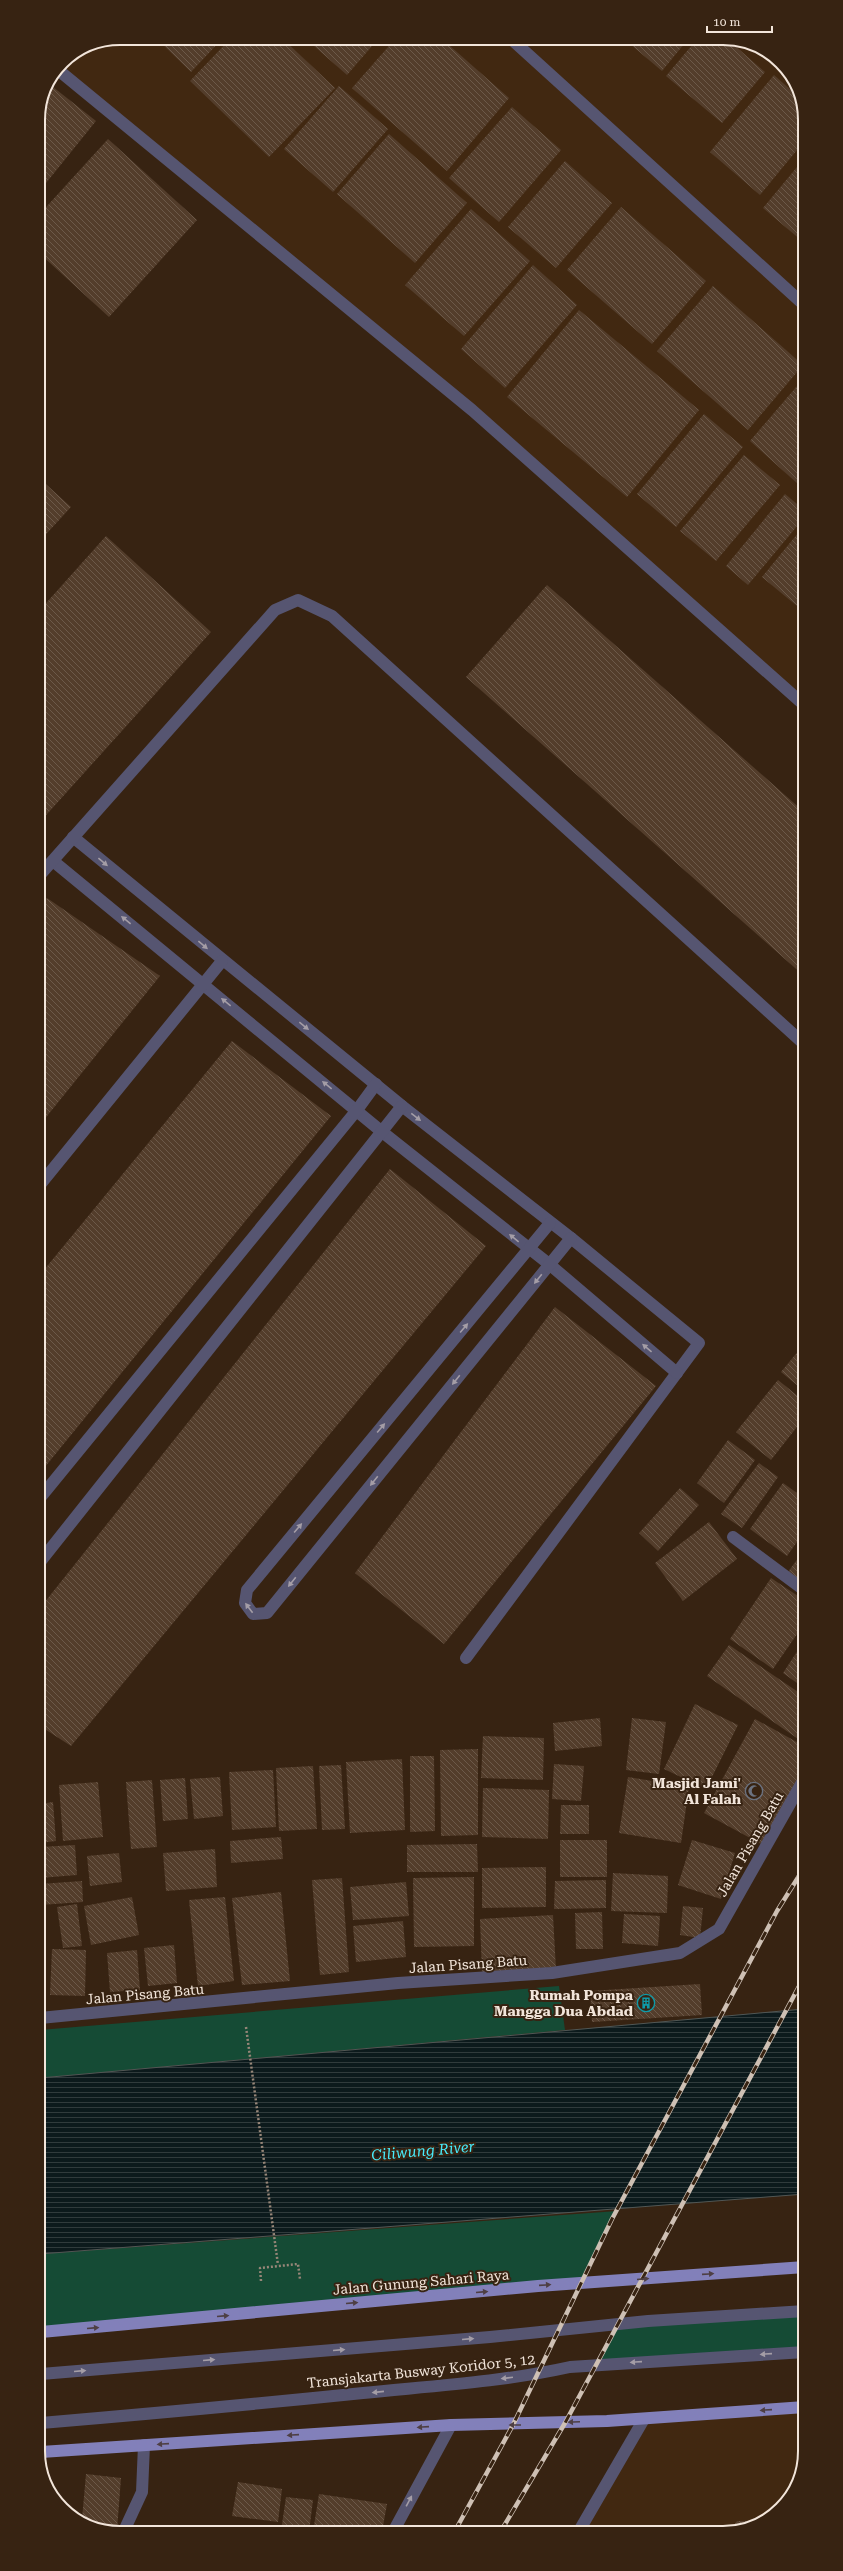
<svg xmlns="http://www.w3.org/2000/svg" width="843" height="2571" viewBox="0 0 843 2571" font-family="'Roboto Serif',serif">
	<defs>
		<pattern id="water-rules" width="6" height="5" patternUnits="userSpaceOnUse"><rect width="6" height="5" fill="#0c1a1c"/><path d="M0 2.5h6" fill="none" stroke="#303b3c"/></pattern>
		<pattern id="building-back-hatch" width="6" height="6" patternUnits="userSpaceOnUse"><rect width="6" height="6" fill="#533d2b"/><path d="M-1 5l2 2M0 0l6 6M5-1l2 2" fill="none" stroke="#6c5949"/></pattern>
	</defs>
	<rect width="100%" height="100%" fill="#372312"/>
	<g fill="#412811">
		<path d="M 120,38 L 728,38 L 777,58 L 802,99 L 803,710 L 472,410 L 56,72 L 62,62 L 89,44 Z"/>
		<path d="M 805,2407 L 805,2451 L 788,2501 L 744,2530 L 579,2531 L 644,2419 Z"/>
	</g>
	<g fill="#154b35">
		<path d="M 559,1986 L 565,2030 L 40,2078 L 40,2030 Z"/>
		<path d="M 617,2211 L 581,2283 L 41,2332 L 40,2254 Z"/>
		<path d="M 805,2311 L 805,2352 L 595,2365 L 617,2324 Z"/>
	</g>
	<path fill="url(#water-rules)" stroke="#515755" d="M 804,2009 L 805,2194 L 40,2254 L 40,2078 Z"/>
	<g fill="url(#building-back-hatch)">
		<path d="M 156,38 L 223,38 L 191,72 Z"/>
		<path d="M 231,38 L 282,38 L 335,88 L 269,157 L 190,81 Z"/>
		<path d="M 305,38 L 379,38 L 347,75 Z"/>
		<path d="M 396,38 L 441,38 L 509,98 L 447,171 L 352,88 Z"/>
		<path d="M 623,38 L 689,38 L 662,71 Z"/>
		<path d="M 698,38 L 726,38 L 765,72 L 722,123 L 666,76 Z"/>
		<path d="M 774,75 L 802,100 L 802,144 L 760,195 L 710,152 Z"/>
		<path d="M 48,83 L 96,121 L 38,193 L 38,120 L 44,89 Z"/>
		<path d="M 339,86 L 388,129 L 333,192 L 284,149 Z"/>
		<path d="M 512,107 L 561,150 L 499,222 L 449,178 Z"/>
		<path d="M 389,134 L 467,203 L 415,263 L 337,194 Z"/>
		<path d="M 108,139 L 197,220 L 109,317 L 38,252 L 38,216 Z"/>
		<path d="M 565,161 L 612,203 L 556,268 L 508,227 Z"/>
		<path d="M 802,161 L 802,241 L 763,208 Z"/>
		<path d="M 621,207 L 706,281 L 652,344 L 567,270 Z"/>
		<path d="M 471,209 L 530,261 L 464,336 L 405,285 Z"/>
		<path d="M 533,265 L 577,305 L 505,388 L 461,349 Z"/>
		<path d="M 713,286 L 803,365 L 748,430 L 657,351 Z"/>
		<path d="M 579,310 L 699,410 L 627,497 L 507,397 Z"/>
		<path d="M 803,379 L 803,478 L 798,484 L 750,441 Z"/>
		<path d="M 704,414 L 743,447 L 676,527 L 637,494 Z"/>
		<path d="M 744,455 L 780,485 L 716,561 L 680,531 Z"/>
		<path d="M 38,477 L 71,507 L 38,543 Z"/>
		<path d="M 785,494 L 803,509 L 803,519 L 748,585 L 726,566 Z"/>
		<path d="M 803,527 L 803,611 L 762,577 Z"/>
		<path d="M 106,536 L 211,632 L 39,823 L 39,611 Z"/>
		<path d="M 547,585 L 803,811 L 803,975 L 466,677 Z"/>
		<path d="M 47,898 L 160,976 L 39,1126 L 39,909 Z"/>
		<path d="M 232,1041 L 331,1116 L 40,1473 L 39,1276 Z"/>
		<path d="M 390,1169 L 486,1246 L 71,1746 L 40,1726 L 40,1608 Z"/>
		<path d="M 555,1307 L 656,1386 L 444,1644 L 355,1573 Z"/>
		<path d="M 804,1344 L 804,1391 L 781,1372 Z"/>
		<path d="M 778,1380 L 804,1401 L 804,1418 L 771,1460 L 736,1432 Z"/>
		<path d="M 728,1440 L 755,1460 L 724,1503 L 697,1483 Z"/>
		<path d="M 759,1463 L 778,1477 L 742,1528 L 721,1514 Z"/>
		<path d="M 804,1478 L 804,1489 L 798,1485 Z"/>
		<path d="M 783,1483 L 804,1498 L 804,1532 L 787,1556 L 750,1529 Z"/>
		<path d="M 680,1488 L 699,1505 L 658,1551 L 639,1533 Z"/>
		<path d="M 709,1522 L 737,1559 L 683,1601 L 655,1563 Z"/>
		<path d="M 804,1550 L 804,1584 L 788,1572 Z"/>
		<path d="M 771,1578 L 804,1600 L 804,1624 L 773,1669 L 730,1639 Z"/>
		<path d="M 804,1641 L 804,1688 L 783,1673 Z"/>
		<path d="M 729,1645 L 804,1696 L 804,1743 L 707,1676 Z"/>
		<path d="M 695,1704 L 738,1725 L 706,1789 L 664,1769 Z"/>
		<path d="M 600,1718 L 602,1746 L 555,1751 L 553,1723 Z"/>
		<path d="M 632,1718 L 666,1722 L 659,1774 L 626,1770 Z"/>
		<path d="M 755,1719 L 804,1746 L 804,1769 L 763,1845 L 704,1813 Z"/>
		<path d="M 483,1736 L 544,1738 L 543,1780 L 481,1778 Z"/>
		<path d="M 478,1749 L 478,1835 L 441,1836 L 440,1750 Z"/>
		<path d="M 410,1756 L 434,1756 L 435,1831 L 410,1832 Z"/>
		<path d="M 402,1759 L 405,1830 L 350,1833 L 346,1762 Z"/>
		<path d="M 554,1764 L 584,1766 L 581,1801 L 552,1799 Z"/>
		<path d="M 341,1765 L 345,1829 L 322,1830 L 319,1766 Z"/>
		<path d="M 313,1766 L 317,1829 L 279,1831 L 276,1768 Z"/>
		<path d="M 273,1770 L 276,1827 L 232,1830 L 229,1772 Z"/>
		<path d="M 220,1777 L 223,1816 L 194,1819 L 190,1779 Z"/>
		<path d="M 628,1777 L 689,1787 L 681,1843 L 619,1833 Z"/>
		<path d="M 185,1778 L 188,1819 L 163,1821 L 160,1780 Z"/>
		<path d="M 152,1780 L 157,1847 L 131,1849 L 126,1782 Z"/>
		<path d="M 98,1782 L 103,1837 L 63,1841 L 59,1785 Z"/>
		<path d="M 483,1788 L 549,1790 L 548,1839 L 482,1837 Z"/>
		<path d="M 53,1802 L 56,1841 L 40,1843 L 40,1804 Z"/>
		<path d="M 561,1805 L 589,1805 L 589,1834 L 560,1834 Z"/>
		<path d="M 281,1837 L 283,1859 L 231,1863 L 230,1841 Z"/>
		<rect x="560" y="1840" width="47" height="37"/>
		<path d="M 692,1840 L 735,1853 L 721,1899 L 678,1885 Z"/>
		<path d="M 477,1844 L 478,1872 L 407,1872 L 407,1845 Z"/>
		<path d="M 75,1845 L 77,1875 L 40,1878 L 40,1847 Z"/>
		<path d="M 215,1849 L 217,1887 L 166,1891 L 163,1853 Z"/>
		<path d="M 119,1853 L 122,1882 L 90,1886 L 87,1856 Z"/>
		<path d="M 546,1867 L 546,1907 L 482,1908 L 482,1868 Z"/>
		<path d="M 613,1873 L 668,1876 L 667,1913 L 611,1911 Z"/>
		<path d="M 474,1877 L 474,1946 L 414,1947 L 413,1878 Z"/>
		<path d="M 342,1878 L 349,1972 L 320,1975 L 312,1880 Z"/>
		<path d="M 606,1880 L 606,1908 L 554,1909 L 555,1881 Z"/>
		<path d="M 82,1881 L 83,1902 L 40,1905 L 40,1884 Z"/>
		<path d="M 406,1882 L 409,1916 L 353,1920 L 350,1887 Z"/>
		<path d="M 281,1892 L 290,1981 L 242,1985 L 232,1898 Z"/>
		<path d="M 132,1897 L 139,1935 L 91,1945 L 84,1906 Z"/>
		<path d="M 225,1897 L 234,1981 L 198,1986 L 189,1900 Z"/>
		<path d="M 77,1904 L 82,1946 L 63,1948 L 57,1907 Z"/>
		<path d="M 683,1906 L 703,1908 L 700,1938 L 680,1935 Z"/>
		<path d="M 602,1912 L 603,1949 L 576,1949 L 575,1913 Z"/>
		<path d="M 624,1914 L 660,1916 L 658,1946 L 622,1943 Z"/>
		<path d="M 553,1915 L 556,1970 L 482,1973 L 480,1919 Z"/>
		<path d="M 403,1921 L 406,1957 L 356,1962 L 353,1926 Z"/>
		<path d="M 174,1945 L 177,1983 L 148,1986 L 144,1948 Z"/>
		<path d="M 52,1949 L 86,1950 L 85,1996 L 50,1995 Z"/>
		<path d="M 137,1950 L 140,1990 L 110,1992 L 107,1953 Z"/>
		<path d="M 700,1984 L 702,2015 L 592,2022 L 590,1991 Z"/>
		<path d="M 86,2474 L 121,2478 L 117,2530 L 106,2529 L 82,2519 Z"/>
		<path d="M 238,2482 L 282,2489 L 278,2522 L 232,2516 Z"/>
		<path d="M 319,2494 L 387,2504 L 382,2532 L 313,2532 Z"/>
		<path d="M 286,2497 L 313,2500 L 309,2532 L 281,2531 Z"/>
		<path d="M 737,2521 L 758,2521 L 744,2530 L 730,2530 Z"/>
	</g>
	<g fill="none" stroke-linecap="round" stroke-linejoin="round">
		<g stroke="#978678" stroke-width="2.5" stroke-dasharray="2 2" stroke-linecap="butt">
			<path d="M 246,2027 L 278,2265"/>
			<path d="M 261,2281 L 260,2268 L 298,2264 L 300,2279"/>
		</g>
		<g stroke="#565571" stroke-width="12">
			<path d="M 510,38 L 802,303"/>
			<path d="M 57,69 L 472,410 L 803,704"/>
			<path d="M 73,837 L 402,1106 L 571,1238 L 699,1343 L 466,1658"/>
			<path d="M 53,861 L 381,1131 L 549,1264 L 677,1373"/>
			<path d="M 39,876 L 275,610 L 298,600 L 332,616 L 803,1043"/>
			<path d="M 39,1186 L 222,961"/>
			<path d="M 550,1223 L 247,1590 L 245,1603 L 253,1614 L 267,1613 L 571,1238"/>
			<path d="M 40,1498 L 357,1110 L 376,1084"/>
			<path d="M 40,1562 L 402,1106"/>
			<path d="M 41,2374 L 490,2337 L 648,2321 L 805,2311"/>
			<path d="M 41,2423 C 148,2414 256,2404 363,2393 C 432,2386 502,2382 570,2367 L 805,2352"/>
		</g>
		<g stroke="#565571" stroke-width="12">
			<path d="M 733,1537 L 804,1590"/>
			<path d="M 40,2018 L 398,1983 L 552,1973 L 680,1953 L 719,1929 L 804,1779"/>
			<path d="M 579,2531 L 644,2419"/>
			<path d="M 393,2532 L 451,2425"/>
			<path d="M 123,2533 L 142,2492 L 144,2445"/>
		</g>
		<g stroke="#8280ba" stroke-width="12">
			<path d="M 41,2332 L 538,2286 L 805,2267"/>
			<path d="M 41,2452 L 451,2425 L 607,2421 L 805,2407"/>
		</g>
		<defs>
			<g id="rail">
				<path d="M 455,2531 L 513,2425 L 612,2219 L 777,1911 L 804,1868"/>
				<path d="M 501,2531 L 565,2423 L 804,1977"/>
			</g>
		</defs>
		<use href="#rail" stroke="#cec0b4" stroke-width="4.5"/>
		<use href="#rail" stroke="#372312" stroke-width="3" stroke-dasharray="9" stroke-linecap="butt"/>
	</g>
	<defs><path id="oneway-solid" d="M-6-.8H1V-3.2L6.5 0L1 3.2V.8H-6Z"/></defs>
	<g fill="#a49da6">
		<use href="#oneway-solid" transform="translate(103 862) rotate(40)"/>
		<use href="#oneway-solid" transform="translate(126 920) rotate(-141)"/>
		<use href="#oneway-solid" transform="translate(203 945) rotate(40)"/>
		<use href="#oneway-solid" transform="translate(226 1002) rotate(-141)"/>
		<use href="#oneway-solid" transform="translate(304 1026) rotate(39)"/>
		<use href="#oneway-solid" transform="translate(327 1085) rotate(-141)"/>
		<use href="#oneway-solid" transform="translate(416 1117) rotate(38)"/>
		<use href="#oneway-solid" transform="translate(514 1238) rotate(-141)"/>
		<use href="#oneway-solid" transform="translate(538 1279) rotate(129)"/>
		<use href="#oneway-solid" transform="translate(464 1328) rotate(-50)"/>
		<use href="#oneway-solid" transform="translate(647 1348) rotate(-140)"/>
		<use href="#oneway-solid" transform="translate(456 1380) rotate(129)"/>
		<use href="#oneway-solid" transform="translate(381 1428) rotate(-50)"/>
		<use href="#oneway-solid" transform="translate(374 1481) rotate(129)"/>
		<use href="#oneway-solid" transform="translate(298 1528) rotate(-50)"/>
		<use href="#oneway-solid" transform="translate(292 1582) rotate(129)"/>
		<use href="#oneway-solid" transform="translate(249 1608) rotate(-127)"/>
		<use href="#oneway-solid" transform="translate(468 2339) rotate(-5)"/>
		<use href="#oneway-solid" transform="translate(339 2350) rotate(-5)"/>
		<use href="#oneway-solid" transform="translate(766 2354) rotate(176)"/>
		<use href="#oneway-solid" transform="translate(209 2360) rotate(-5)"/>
		<use href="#oneway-solid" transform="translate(636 2362) rotate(176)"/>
		<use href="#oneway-solid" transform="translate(80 2371) rotate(-5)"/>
		<use href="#oneway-solid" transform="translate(507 2378) rotate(173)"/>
		<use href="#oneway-solid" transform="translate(378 2392) rotate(174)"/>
		<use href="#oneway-solid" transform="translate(409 2501) rotate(-62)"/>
	</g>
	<g fill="#4e3f44">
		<use href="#oneway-solid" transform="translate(708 2274) rotate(-4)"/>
		<use href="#oneway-solid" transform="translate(643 2279) rotate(-5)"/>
		<use href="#oneway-solid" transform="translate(545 2285) rotate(-4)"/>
		<use href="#oneway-solid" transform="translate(482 2292) rotate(-5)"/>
		<use href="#oneway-solid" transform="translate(352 2303) rotate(-5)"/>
		<use href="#oneway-solid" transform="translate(223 2316) rotate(-5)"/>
		<use href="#oneway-solid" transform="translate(93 2328) rotate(-5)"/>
		<use href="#oneway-solid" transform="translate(766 2410) rotate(176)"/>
		<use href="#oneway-solid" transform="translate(574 2422) rotate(178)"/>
		<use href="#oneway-solid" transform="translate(515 2425) rotate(180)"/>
		<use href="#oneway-solid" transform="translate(423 2427) rotate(176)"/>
		<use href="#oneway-solid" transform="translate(293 2435) rotate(176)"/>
		<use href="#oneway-solid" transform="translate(163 2444) rotate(176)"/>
	</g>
	<defs>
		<symbol id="mosque-ring" viewBox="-11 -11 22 22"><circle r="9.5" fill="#372312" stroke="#6b7280" stroke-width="1.5"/><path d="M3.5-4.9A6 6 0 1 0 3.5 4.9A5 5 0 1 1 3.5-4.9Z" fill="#6b7280"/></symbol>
		<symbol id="building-ring" viewBox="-11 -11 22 22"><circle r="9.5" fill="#372312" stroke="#0f9aa8" stroke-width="1.5"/><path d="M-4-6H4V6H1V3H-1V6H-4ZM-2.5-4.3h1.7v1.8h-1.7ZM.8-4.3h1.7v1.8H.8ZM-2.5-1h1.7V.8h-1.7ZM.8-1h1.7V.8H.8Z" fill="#0f9aa8"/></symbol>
	</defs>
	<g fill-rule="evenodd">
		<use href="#mosque-ring" x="744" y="1781" width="20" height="20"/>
		<use href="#building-ring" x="636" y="1993" width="20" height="20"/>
	</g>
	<g text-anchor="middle" stroke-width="4" stroke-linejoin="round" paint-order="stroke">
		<g font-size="14" font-weight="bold" fill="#f2e5da" stroke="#372312" text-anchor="end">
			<text x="741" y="1788">Masjid Jami'<tspan x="741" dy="16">Al Falah</tspan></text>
			<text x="633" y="2000">Rumah Pompa<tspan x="633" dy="16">Mangga Dua Abdad</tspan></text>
		</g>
		<g font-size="14" fill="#f2e5da" stroke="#372312">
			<text transform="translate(750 1844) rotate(-60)" y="5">Jalan Pisang Batu</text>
			<text transform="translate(468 1964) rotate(-4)" y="5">Jalan Pisang Batu</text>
			<text transform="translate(145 1994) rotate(-5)" y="5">Jalan Pisang Batu</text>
			<text transform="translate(421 2282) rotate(-5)" y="5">Jalan Gunung Sahari Raya</text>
			<text transform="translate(421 2371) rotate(-6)" y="5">Transjakarta Busway Koridor 5, 12</text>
		</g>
		<g font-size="15" font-style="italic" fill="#47eafa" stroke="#372312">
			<text transform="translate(423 2151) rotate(-5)" y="5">Ciliwung River</text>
		</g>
	</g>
	<path d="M0 0H843V2571H0ZM120 45H723A75 75 0 0 1 798 120V2451A75 75 0 0 1 723 2526H120A75 75 0 0 1 45 2451V120A75 75 0 0 1 120 45Z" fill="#372312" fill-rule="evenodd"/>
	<path fill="none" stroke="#f2e5da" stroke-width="2" d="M120 45H723A75 75 0 0 1 798 120V2451A75 75 0 0 1 723 2526H120A75 75 0 0 1 45 2451V120A75 75 0 0 1 120 45Z"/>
	<path d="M707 26v6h65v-6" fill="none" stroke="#f2e5da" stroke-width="2"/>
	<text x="713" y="26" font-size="12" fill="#f2e5da" stroke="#372312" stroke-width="3" paint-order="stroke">10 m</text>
</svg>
